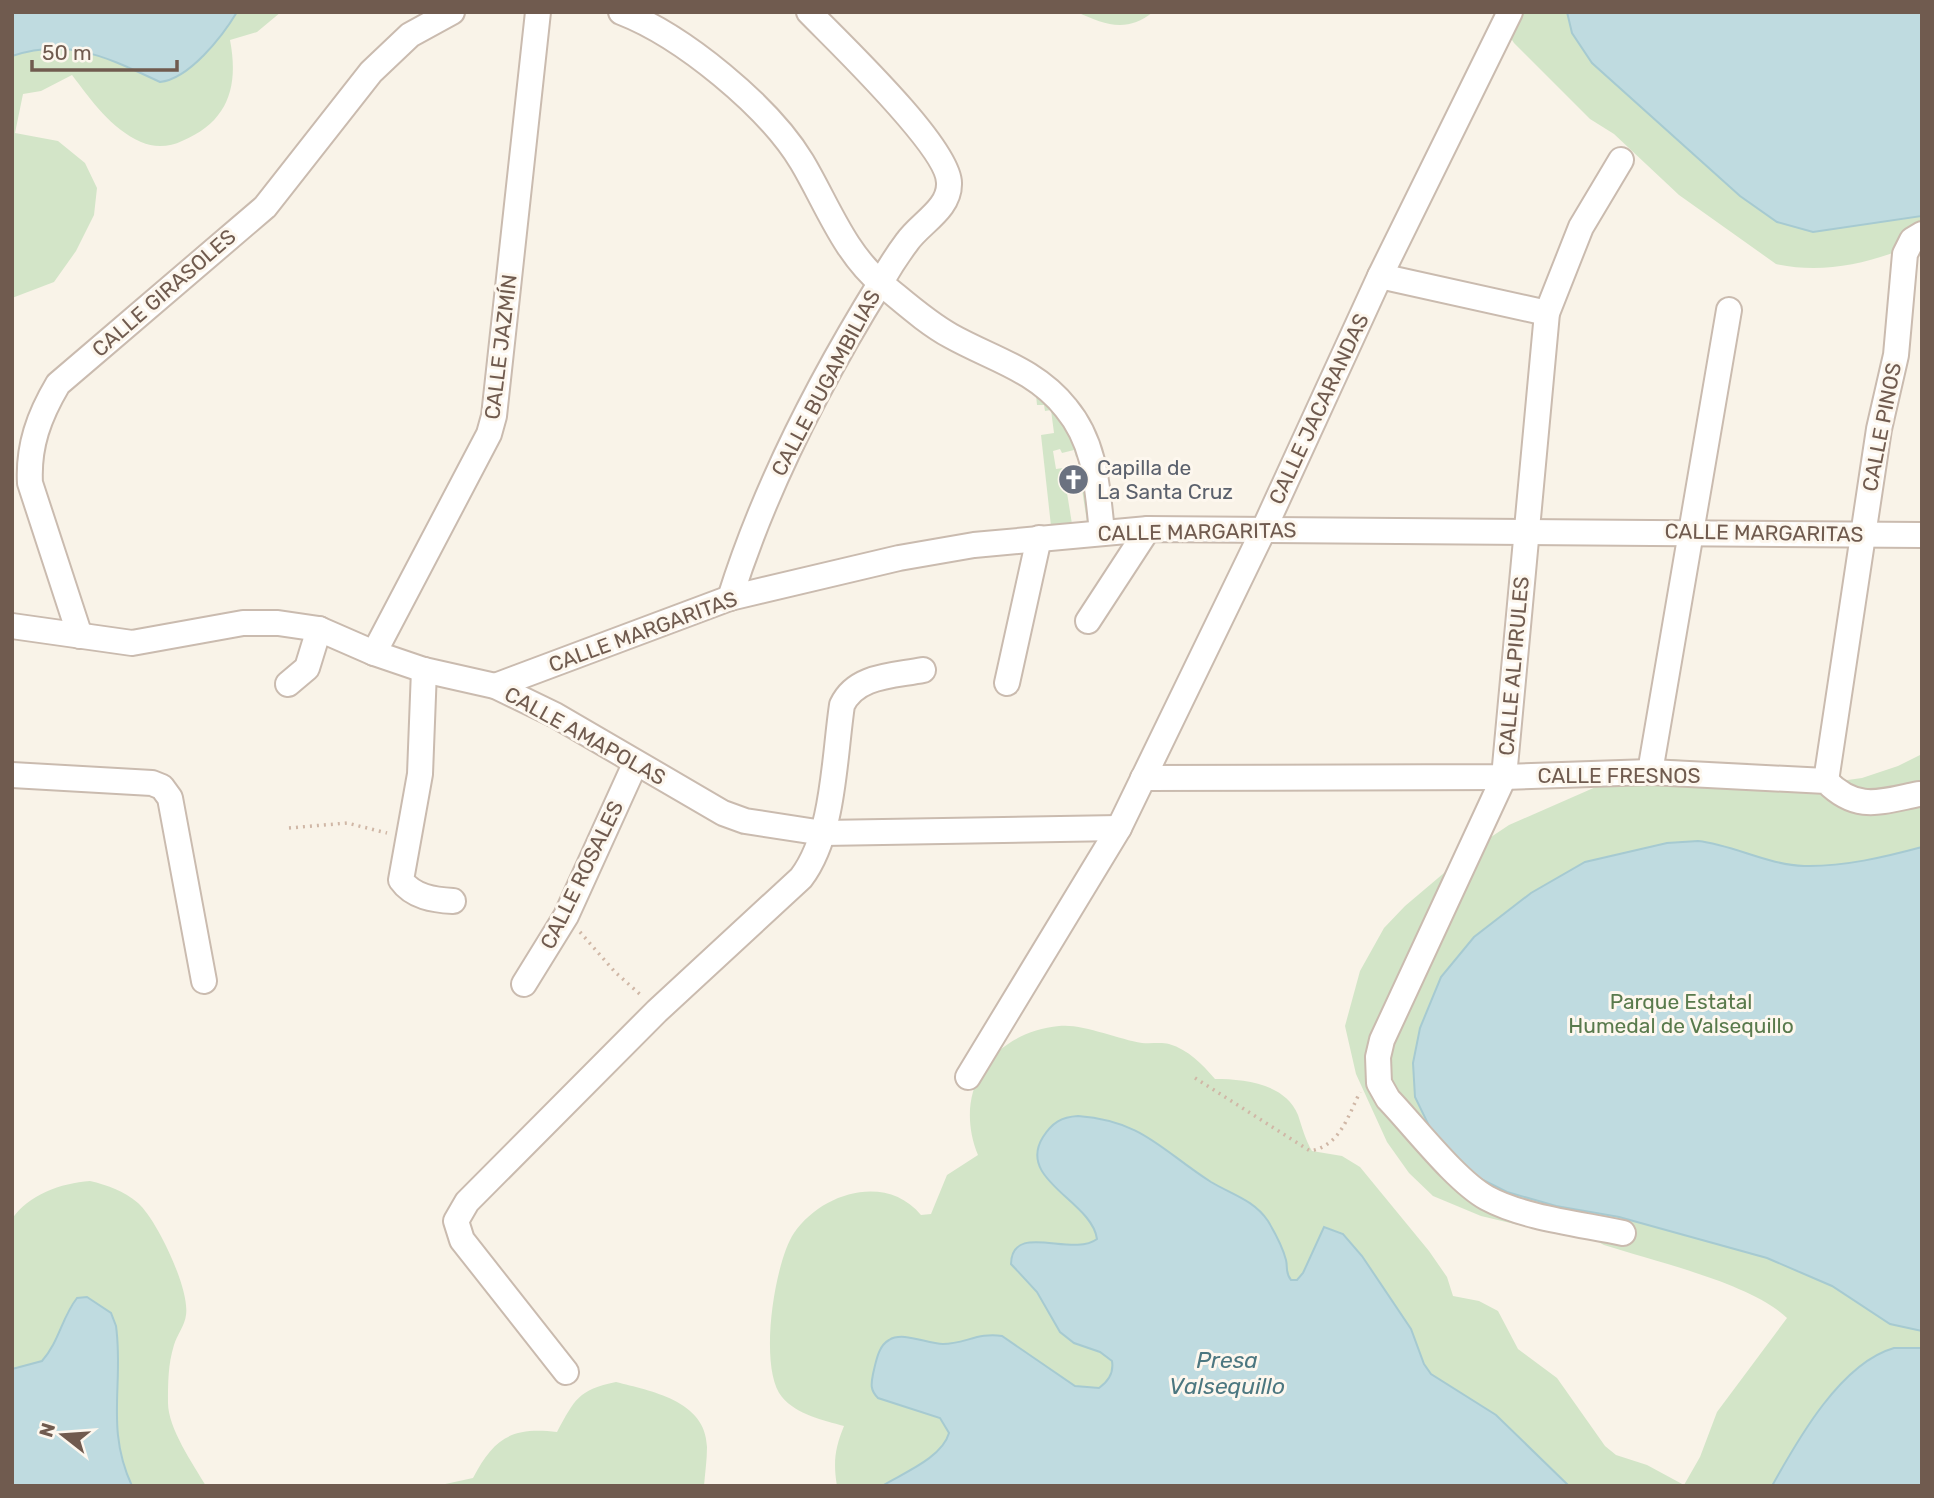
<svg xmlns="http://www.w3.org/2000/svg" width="1934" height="1498" viewBox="0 0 1934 1498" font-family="Rubik,sans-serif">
	<rect width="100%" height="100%" fill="#f9f3e8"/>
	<g fill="#d3e5c8">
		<path d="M 12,12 L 281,12 L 257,32 L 230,40 C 239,87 228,122 182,141 C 170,147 154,148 141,142 C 110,128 92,101 72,75 L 41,91 L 23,94 L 15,133 L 58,141 L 85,163 L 97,188 L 94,215 L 76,251 L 54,282 L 12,298 Z"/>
		<path d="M 1077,12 L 1153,12 C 1127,33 1105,25 1077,12 Z"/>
		<path d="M 1494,12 L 1922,12 L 1922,241 C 1876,262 1826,275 1776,264 L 1679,195 L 1614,134 L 1590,119 L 1514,43 Z"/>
		<path d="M 1036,395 L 1063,405 L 1093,462 L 1100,520 L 1087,522 L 1078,463 L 1083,462 L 1082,456 L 1076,457 L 1074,450 L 1062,453 L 1060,449 L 1053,451 L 1056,469 L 1063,468 L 1072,524 L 1051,526 L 1041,435 L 1054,433 L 1051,410 L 1045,411 L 1044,405 L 1037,405 Z"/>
		<path d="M 1922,754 L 1922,1486 L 837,1486 C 833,1462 835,1448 844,1426 C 823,1420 797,1415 782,1397 C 758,1369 774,1263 794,1233 C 822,1192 887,1173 921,1215 L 931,1214 L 947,1175 L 978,1155 C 952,1091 991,1033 1059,1026 C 1081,1023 1118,1039 1142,1043 C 1151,1044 1161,1042 1169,1044 C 1189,1050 1202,1064 1215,1079 C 1243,1079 1285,1083 1298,1115 C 1302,1127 1305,1139 1312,1151 L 1342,1156 L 1360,1167 L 1429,1251 L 1447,1277 L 1453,1296 L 1479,1301 L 1498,1311 L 1518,1349 L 1557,1378 L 1605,1446 L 1616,1455 L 1647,1465 L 1684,1485 L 1700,1457 L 1717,1412 L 1787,1318 C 1751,1283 1653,1261 1604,1245 L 1583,1234 L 1523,1226 L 1481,1216 L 1433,1196 L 1409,1173 L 1387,1142 L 1356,1074 L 1345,1026 L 1360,971 L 1384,928 L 1405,906 L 1470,851 L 1509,825 L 1639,768 L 1673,759 L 1727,765 L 1770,791 L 1862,778 L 1898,766 Z"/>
		<path d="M 90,1181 C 107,1185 124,1191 138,1203 C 157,1220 190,1289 186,1315 C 185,1325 177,1335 174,1345 C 168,1364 168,1383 168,1403 C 168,1428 193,1464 206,1486 L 12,1486 L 12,1219 C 28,1195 61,1183 90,1181 Z"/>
		<path d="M 616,1382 C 650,1391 706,1400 707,1447 C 707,1460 705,1473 704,1486 L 436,1486 L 473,1478 C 494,1438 511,1427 557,1432 C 575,1399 578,1390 616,1382 Z"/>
	</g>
	<g fill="#bfdbe0" stroke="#a6cad1" stroke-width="2">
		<path d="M 12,12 L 237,12 C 222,37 189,79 160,82 C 108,58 69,37 12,56 Z"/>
		<path d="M 1567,12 L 1922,12 L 1922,216 L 1813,232 L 1777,222 L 1740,196 L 1592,63 L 1572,33 Z"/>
		<path d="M 1698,841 C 1734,845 1768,865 1804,866 C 1843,867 1885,857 1922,847 L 1922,1331 L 1890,1324 L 1832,1286 L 1767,1258 L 1619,1217 L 1556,1206 L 1507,1192 L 1469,1173 L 1432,1132 L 1415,1097 L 1413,1063 L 1420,1028 L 1441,977 L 1474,937 L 1531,893 L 1585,862 L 1667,843 Z"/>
		<path d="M 1078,1116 C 1143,1121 1161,1150 1211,1182 C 1231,1194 1254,1200 1268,1221 C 1274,1231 1283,1248 1286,1260 C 1288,1268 1285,1273 1291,1280 L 1297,1280 L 1303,1273 L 1324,1227 L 1343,1234 L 1362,1256 L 1411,1329 L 1424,1364 L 1431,1374 L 1496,1415 L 1569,1486 L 882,1486 C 903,1473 942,1458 949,1433 L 940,1418 L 878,1398 C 870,1390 871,1384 873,1374 C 876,1362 878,1346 889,1340 C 903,1331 927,1344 943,1344 C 964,1344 979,1332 1002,1336 L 1075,1386 L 1099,1388 C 1109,1381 1114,1373 1112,1361 L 1100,1352 L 1074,1343 L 1060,1332 L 1037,1292 L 1011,1264 C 1012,1221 1072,1258 1097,1239 C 1092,1201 1016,1180 1043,1137 C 1052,1123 1061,1117 1078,1116 Z"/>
		<path d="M 87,1297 L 111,1313 L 116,1326 C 124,1384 105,1428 132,1486 L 12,1486 L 12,1369 L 42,1361 C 59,1342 62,1317 77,1298 Z"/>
		<path d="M 1894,1348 L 1922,1348 L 1922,1486 L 1772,1486 C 1798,1439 1841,1363 1894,1348 Z"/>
	</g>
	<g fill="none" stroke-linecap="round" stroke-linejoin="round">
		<defs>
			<g id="minor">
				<path d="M 621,12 C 683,36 768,106 802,162 C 827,204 844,253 883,285 C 904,302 927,323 951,336 C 992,359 1035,369 1066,408 C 1096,444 1097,487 1102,532"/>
				<path d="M 1621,160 L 1581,227 L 1547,313 L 1504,777 L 1382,1040 L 1378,1057 L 1379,1083 L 1388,1099 C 1414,1126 1456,1181 1487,1198 C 1524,1218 1581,1224 1623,1233"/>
				<path d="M 1380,276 L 1547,313"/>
				<path d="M 730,598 C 765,486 819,382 881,282 C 889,268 898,254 907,242 C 920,223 950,209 949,183 C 949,147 837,41 809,12"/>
				<path d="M 1088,621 L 1148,529"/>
				<path d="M 12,626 L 132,643 L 243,623 L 278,623 L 319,629 L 374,653 L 424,670 L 495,686 L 555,715 L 723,813 L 745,821 L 823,833 L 1119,828"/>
				<path d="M 80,636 L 30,483 C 28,446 39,416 58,384 L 265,207 L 371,72 L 410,35 L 452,12"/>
				<path d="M 374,653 L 489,434 L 494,416 L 538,12"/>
				<path d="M 424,670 L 420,774 L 401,880 C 413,897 434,900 453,901"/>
				<path d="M 1007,683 L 1039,538"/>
				<path d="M 288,684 L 307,668 L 319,629"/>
				<path d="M 495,686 L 730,598 L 899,558 L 974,545 L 1148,529 L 1922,535"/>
				<path d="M 1650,772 L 1729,310"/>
				<path d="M 12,775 L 152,783 L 162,787 L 170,798 L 204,981"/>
				<path d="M 1143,778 L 1504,777 L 1650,772 L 1826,781 C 1857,812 1879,802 1919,794"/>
				<path d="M 1826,781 L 1879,429 L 1896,355 L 1905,254 L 1912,240 L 1922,234"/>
				<path d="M 524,984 L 566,916 L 635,764"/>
				<path d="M 968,1077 L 1119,828 L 1263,531 L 1380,276 L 1510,12"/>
				<path d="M 566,1372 L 462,1240 L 456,1221 L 467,1202 L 657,1011 L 801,878 C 834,835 834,759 842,705 C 856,675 893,676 923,670"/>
			</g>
		</defs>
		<use href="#minor" stroke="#cabbaf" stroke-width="28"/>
		<g stroke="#d0b7a6" stroke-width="3.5" stroke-dasharray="2 5" stroke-linecap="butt">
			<path d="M 289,828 L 347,823 L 387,833"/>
			<path d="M 580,932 L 615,972 L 643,997"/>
			<path d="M 1195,1078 L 1310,1151 C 1340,1146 1348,1116 1360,1092"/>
		</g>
		<use href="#minor" stroke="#fff" stroke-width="24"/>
	</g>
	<defs>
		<symbol id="church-disc" viewBox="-11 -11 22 22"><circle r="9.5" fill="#6b7280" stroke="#fdf7ee"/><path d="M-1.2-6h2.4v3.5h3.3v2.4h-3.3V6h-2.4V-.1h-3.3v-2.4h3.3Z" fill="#fff"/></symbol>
	</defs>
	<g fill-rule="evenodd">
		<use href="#church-disc" x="1056" y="462" width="35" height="35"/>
	</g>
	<g text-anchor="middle" stroke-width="6" stroke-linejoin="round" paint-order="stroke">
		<g font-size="21" fill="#705b4f" stroke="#fdf7ee">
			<text transform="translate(164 293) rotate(-41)" y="7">CALLE GIRASOLES</text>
			<text transform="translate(501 347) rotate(-83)" y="7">CALLE JAZMÍN</text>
			<text transform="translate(826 383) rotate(-62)" y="7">CALLE BUGAMBILIAS</text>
			<text transform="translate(1319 409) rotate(-65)" y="7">CALLE JACARANDAS</text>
			<text transform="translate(1882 427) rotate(-79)" y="7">CALLE PINOS</text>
			<text transform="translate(1197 532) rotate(-1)" y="7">CALLE MARGARITAS</text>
			<text transform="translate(1764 533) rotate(1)" y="7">CALLE MARGARITAS</text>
			<text transform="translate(643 632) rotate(-20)" y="7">CALLE MARGARITAS</text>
			<text transform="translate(1514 666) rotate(-85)" y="7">CALLE ALPIRULES</text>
			<text transform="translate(585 736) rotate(29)" y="7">CALLE AMAPOLAS</text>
			<text x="1619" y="783">CALLE FRESNOS</text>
			<text transform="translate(582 875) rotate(-64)" y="7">CALLE ROSALES</text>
		</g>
		<g font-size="21" fill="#5b616d" stroke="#fdf7ee" text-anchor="start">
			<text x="1097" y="475">Capilla de<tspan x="1097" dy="24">La Santa Cruz</tspan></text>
		</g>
		<g font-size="21" fill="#597a4c" stroke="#fdf7ee">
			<text x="1681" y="1009">Parque Estatal<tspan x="1681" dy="24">Humedal de Valsequillo</tspan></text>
		</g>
		<g font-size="23" font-style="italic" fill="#4c7780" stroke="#fdf7ee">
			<text x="1227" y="1368">Presa<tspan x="1227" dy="26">Valsequillo</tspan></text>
		</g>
	</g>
	<rect width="1934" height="1498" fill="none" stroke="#705b4f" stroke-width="28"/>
	<g transform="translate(63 1435) rotate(287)" stroke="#fdf7ee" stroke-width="5" paint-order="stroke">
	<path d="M0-5L12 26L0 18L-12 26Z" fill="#705b4f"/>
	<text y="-10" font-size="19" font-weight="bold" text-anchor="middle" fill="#705b4f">N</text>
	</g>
	<path d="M32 60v10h145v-10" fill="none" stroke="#705b4f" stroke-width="3.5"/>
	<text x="42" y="60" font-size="21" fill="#705b4f" stroke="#fdf7ee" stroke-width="5" paint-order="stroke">50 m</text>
</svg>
